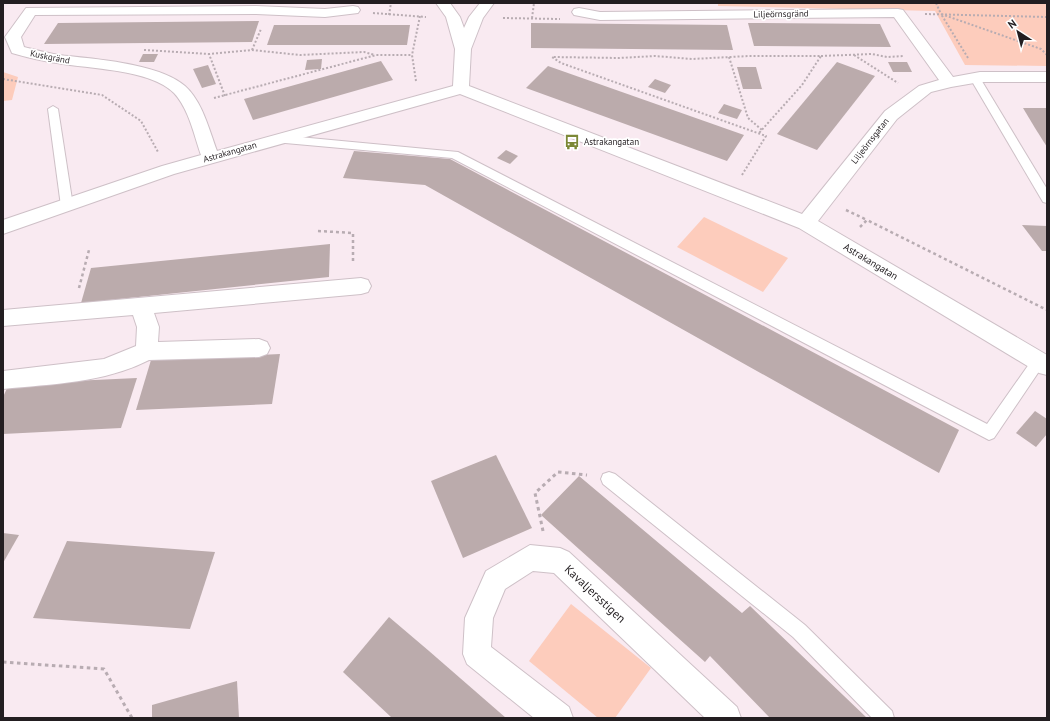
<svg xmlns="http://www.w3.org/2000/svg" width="1050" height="721" viewBox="0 0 1050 721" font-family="'PT Sans',sans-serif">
	<rect width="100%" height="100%" fill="#f9eaf1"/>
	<g fill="#fdccbc">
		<path d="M 718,3 L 1047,3 L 1047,66 L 965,65 L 935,11 L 718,6 Z"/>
		<path d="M 3,72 L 18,77 L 12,100 L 3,101 Z"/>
		<path d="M 704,217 L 788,258 L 763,292 L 677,247 Z"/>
		<path d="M 571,604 L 651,668 L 615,718 L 598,718 L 529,661 Z"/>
	</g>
	<g fill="#bbabac">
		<path d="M 259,21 L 252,42 L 44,44 L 58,23 Z"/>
		<path d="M 531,23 L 727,25 L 733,50 L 531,48 Z"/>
		<path d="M 748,23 L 880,24 L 891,47 L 754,46 Z"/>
		<path d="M 274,25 L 410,25 L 407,45 L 267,45 Z"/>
		<path d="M 143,54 L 158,54 L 154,62 L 139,62 Z"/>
		<path d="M 322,59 L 321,69 L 305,70 L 307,60 Z"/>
		<path d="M 381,61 L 393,80 L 253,120 L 244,99 Z"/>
		<path d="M 837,62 L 875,76 L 817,150 L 777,134 Z"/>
		<path d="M 888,62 L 907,62 L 912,72 L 893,72 Z"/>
		<path d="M 208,65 L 216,84 L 202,88 L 193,69 Z"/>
		<path d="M 548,66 L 744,135 L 727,161 L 526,88 Z"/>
		<path d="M 737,67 L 756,67 L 762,89 L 743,89 Z"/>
		<path d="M 655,79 L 671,85 L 665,93 L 648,87 Z"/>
		<path d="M 724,104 L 742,110 L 737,119 L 718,113 Z"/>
		<path d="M 1023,108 L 1047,108 L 1047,147 L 1035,128 Z"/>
		<path d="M 506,150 L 518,156 L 510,164 L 497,158 Z"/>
		<path d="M 354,151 L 450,159 L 959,430 L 939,473 L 425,185 L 343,178 Z"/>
		<path d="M 1022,225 L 1047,226 L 1047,251 L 1042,251 Z"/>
		<path d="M 330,244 L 329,277 L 81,303 L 91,268 Z"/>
		<path d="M 280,354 L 272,404 L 136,410 L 151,360 Z"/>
		<path d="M 137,378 L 121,428 L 3,434 L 3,397 L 9,384 Z"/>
		<path d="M 1035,411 L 1047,419 L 1047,434 L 1036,447 L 1016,433 Z"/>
		<path d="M 496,455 L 532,528 L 463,558 L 431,481 Z"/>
		<path d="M 579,476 L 742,613 L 750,606 L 867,718 L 770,718 L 710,656 L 705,662 L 541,515 Z"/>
		<path d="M 3,533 L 19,535 L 3,563 Z"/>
		<path d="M 67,541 L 215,552 L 190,629 L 33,618 Z"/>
		<path d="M 389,617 L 429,651 L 506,718 L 392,718 L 343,672 Z"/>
		<path d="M 237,681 L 239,718 L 152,718 L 152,705 Z"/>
	</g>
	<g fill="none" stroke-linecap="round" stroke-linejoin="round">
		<defs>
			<g id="service">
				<path d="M 975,75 L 980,78 L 1047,189 L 1047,203 L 1043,202 L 970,78 Z"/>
				<path d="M 53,106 L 58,109 L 73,206 L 71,209 L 63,209 L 61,206 L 48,109 Z"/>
				<path d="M 278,135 L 458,152 L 987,424 L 1034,357 L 1039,355 L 1044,357 L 1046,361 L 994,438 L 989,440 L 452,158 L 274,142 L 273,139 Z"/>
				<path d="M 609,472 L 615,474 L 805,625 L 892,711 L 894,718 L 872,718 L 793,637 L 603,484 L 601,479 L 603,474 Z"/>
			</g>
			<g id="minor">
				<path d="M 436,3 L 450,3 L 460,17 L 464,28 L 469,17 L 480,3 L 494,3 L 483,18 L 471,49 L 469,86 L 802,214 L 885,111 L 919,86 L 939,80 L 894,17 L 600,20 L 574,15 L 572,12 L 574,9 L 579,8 L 600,12 L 898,9 L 903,10 L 953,77 L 980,72 L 1047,72 L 1047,82 L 980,82 L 951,87 L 931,92 L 897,119 L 818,221 L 1047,355 L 1047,375 L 1039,373 L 799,228 L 460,94 L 174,174 L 3,234 L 3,220 L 162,166 L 201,155 C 194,135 189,109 174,93 C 150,69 89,69 57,63 C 41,61 26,57 12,53 L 5,37 L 26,8 L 256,6 L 325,9 L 353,6 L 358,7 L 360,10 L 358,13 L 325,17 L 256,14 L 35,15 L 21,37 L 24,47 C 36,50 47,53 59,55 C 93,59 159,63 185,86 C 202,101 209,129 217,151 L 453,86 L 455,49 L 446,17 Z"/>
				<path d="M 361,278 L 368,280 L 371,286 L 368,292 L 361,294 L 154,313 L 159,327 L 158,342 L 259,339 L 267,342 L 270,348 L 267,354 L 259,357 L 149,360 C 104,383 52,384 3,389 L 3,371 L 104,359 L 136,346 L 137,327 L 133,315 L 3,326 L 3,310 Z"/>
				<path d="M 530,545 L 560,548 L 569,552 L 737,707 L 741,718 L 705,718 L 554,573 L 533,571 L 505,589 L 493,618 L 491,647 L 569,707 L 573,718 L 534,718 L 467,664 L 463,654 L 465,618 L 486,571 Z"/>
			</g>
		</defs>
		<use href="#service" stroke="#cec0c7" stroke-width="2"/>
		<use href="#minor" stroke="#cec0c7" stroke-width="2"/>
		<g stroke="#b8acb2" stroke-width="2" stroke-dasharray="2 2" stroke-linecap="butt">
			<path d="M 936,3 L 941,14"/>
			<path d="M 373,13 L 426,17"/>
			<path d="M 925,14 L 1047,17"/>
			<path d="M 389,15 L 391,3"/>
			<path d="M 503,18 L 560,19"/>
			<path d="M 532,18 L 534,3"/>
			<path d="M 144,50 L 209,54"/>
			<path d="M 252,50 L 261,29"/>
			<path d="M 854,55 L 898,83"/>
			<path d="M 821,56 L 872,54 L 887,57 L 903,56"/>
			<path d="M 729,57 L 748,118 L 762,130"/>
			<path d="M 968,58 L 941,14 L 1041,49 L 1047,55"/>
			<path d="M 3,79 L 102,95 L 141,121 L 158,152"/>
			<path d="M 416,81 L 412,55 L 420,16"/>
			<path d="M 225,96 L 209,54 L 252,50 L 300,55 L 364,52 L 375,55"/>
			<path d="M 214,98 L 376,55 L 412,55"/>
			<path d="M 742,175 L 766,136 L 561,63 L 552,57 L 619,58 L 655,56 L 692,59 L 749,56 L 821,56 L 802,85 L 759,133"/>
		</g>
		<g stroke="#b8acb2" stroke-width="2.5" stroke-dasharray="3 3" stroke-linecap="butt">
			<path d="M 846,210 L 867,220"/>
			<path d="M 860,227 L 867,220 L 1047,310"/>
			<path d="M 318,231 L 353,233 L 353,264"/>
			<path d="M 79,288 L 89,250"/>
		</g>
		<g stroke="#b8acb2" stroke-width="3" stroke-dasharray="3.5 3.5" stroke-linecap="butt">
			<path d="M 543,531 L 535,493 L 558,472 L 587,475"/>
			<path d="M 3,662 L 104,669 L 132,718"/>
		</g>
		<use href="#service" fill="#fff" fill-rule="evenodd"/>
		<use href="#minor" fill="#fff" fill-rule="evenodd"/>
	</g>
	<defs>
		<symbol id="bus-bare" viewBox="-9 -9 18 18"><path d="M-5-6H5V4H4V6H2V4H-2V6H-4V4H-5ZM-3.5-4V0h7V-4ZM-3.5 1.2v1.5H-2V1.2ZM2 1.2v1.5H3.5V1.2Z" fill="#7c8836" stroke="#fff" stroke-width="2.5" paint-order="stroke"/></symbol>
	</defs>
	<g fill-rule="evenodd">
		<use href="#bus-bare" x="561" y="131" width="22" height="22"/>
	</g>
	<g text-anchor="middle" stroke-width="3.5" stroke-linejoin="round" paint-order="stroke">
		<g font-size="9" fill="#231e21" stroke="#fff">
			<text transform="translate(781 14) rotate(-1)" y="3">Liljeörnsgränd</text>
			<text transform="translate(50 57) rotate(11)" y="3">Kuskgränd</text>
			<text transform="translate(870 141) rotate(-52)" y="3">Liljeörnsgatan</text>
			<text transform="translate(230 152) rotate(-16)" y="3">Astrakangatan</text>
		</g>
		<g font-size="9" fill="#231e21" stroke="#fff" text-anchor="start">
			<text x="584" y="145">Astrakangatan</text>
		</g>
		<g font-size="10" fill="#231e21" stroke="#fff">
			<text transform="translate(871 261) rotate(31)" y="4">Astrakangatan</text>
		</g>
		<g font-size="12" fill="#231e21" stroke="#fff">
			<text transform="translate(595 594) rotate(43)" y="4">Kavaljersstigen</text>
		</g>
	</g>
	<rect width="1050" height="721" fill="none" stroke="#231e21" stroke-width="8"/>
	<g transform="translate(1018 32) rotate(324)" stroke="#ffffff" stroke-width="3" paint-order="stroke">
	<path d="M0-3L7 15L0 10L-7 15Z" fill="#231e21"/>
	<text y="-6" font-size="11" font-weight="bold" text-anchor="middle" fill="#231e21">N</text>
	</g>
</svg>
